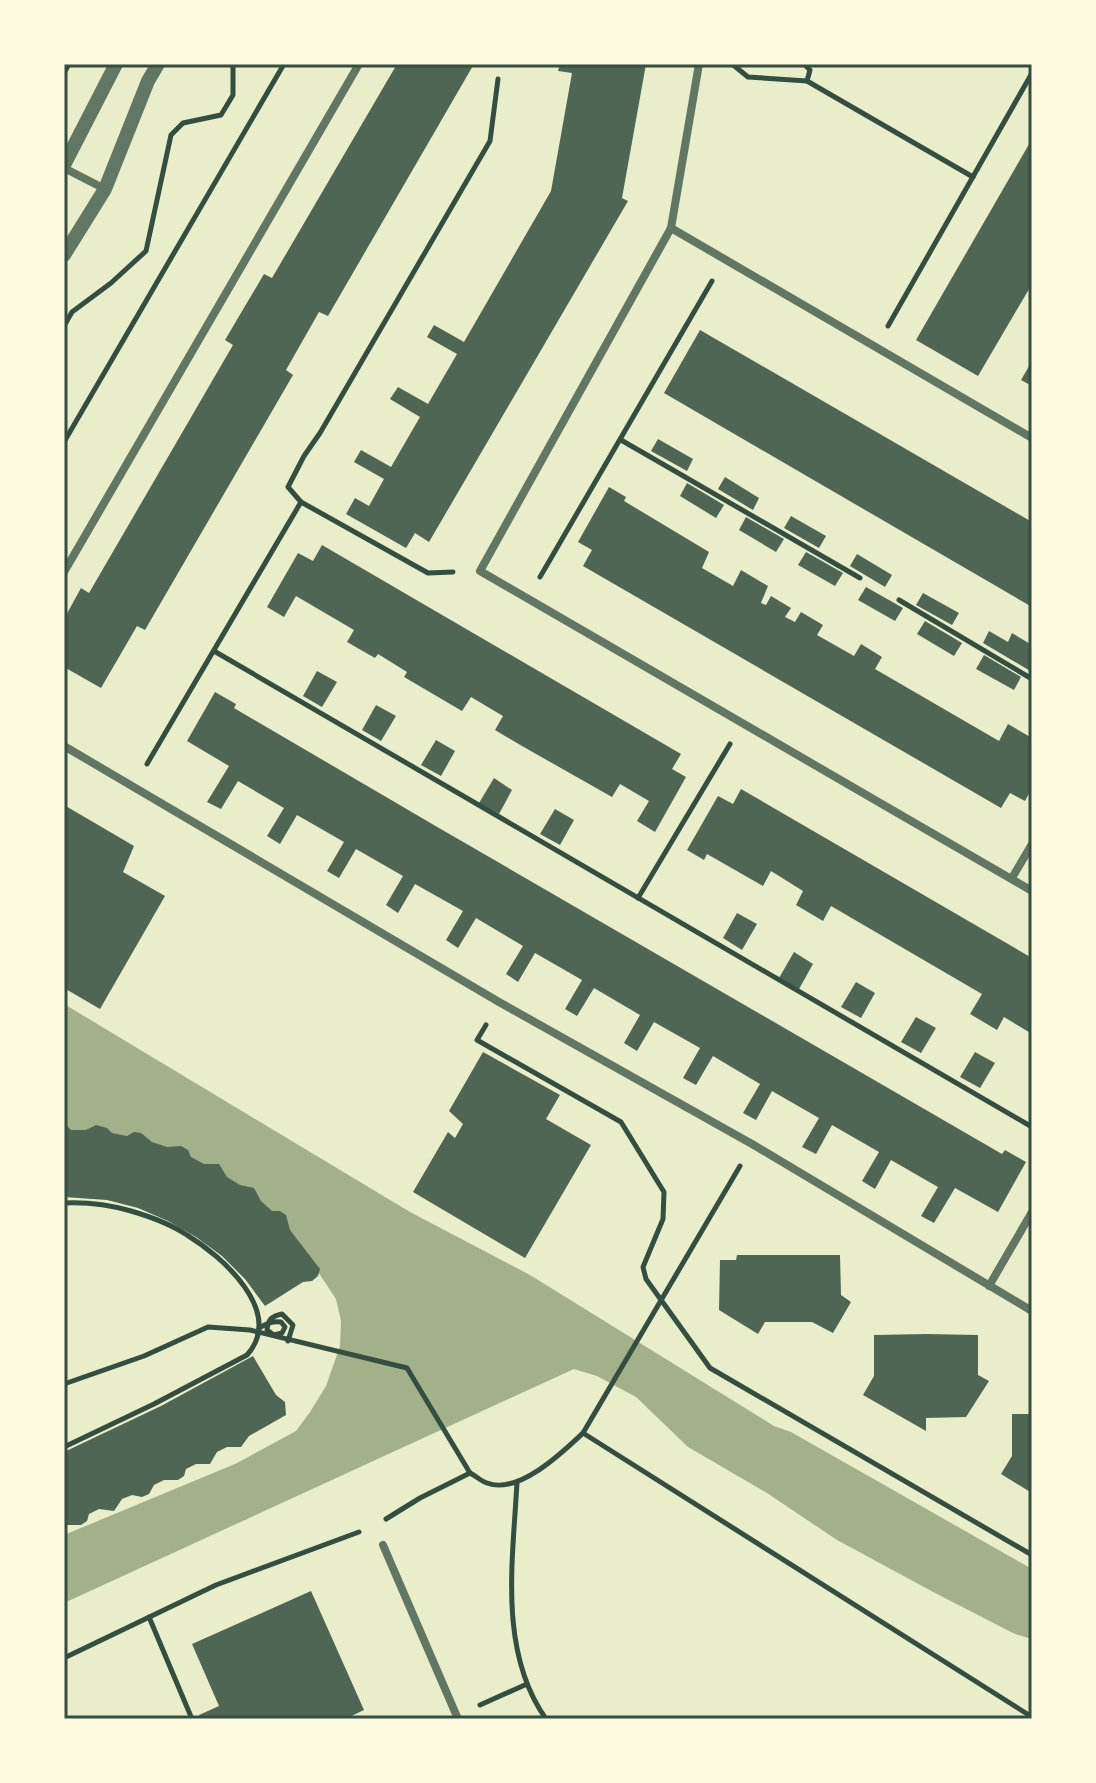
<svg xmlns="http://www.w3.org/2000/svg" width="1096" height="1783" viewBox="0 0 1096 1783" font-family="Poppins,sans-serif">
	<rect width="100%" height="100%" fill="#e9edc9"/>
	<path fill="#a3b18a" d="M 64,1004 L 410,1212 L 530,1275 L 774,1426 L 791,1432 L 1032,1569 L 1032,1639 L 1015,1634 L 937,1594 L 837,1540 L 767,1493 L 688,1447 L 636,1397 L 597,1376 L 574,1369 L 64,1603 L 64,1535 L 235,1464 L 296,1431 L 310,1412 L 326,1386 L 340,1346 L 341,1321 L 336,1299 L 299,1243 L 64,1133 Z"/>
	<g fill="#4f6655">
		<path d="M 397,64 L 474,64 L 328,316 L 319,312 L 286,370 L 293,375 L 145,630 L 137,626 L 101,688 L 64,667 L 64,619 L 81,588 L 89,593 L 233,345 L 225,340 L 264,274 L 272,278 Z"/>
		<path d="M 560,64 L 646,64 L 622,198 L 628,201 L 429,542 L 415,533 L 406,548 L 346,514 L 355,498 L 369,506 L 384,479 L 354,462 L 361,450 L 391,467 L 420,417 L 390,399 L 398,387 L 428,404 L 457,354 L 427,337 L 434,325 L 464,342 L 551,191 L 572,73 L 558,71 Z"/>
		<path d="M 1032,139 L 1032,284 L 978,376 L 916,340 Z"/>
		<path d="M 700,330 L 1032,522 L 1032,607 L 664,393 Z"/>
		<path d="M 1032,361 L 1032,386 L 1021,380 Z"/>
		<path d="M 658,439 L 693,459 L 687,471 L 651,451 Z"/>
		<path d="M 725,477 L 759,498 L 753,510 L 718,489 Z"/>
		<path d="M 687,483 L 724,505 L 716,518 L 680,496 Z"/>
		<path d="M 609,487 L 626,497 L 624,501 L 709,552 L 702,568 L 733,586 L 741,570 L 768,586 L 761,603 L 766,605 L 771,596 L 791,608 L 785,617 L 795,622 L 801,612 L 823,625 L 817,635 L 854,656 L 861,644 L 882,657 L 875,669 L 999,741 L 1008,724 L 1032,738 L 1032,788 L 1025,801 L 1010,793 L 1001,808 L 583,566 L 592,550 L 578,542 Z"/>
		<path d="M 791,516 L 826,536 L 819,548 L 784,528 Z"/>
		<path d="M 746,517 L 784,539 L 776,552 L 739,530 Z"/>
		<path d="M 322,545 L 681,754 L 672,769 L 686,777 L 655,832 L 637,821 L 649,801 L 620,784 L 612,797 L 522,746 L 495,730 L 503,716 L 471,697 L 462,711 L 404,677 L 407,672 L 378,654 L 375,658 L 347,642 L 354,630 L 296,596 L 284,617 L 267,607 L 298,553 L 313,561 Z"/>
		<path d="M 806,552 L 843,573 L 835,586 L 798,565 Z"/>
		<path d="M 857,554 L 892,575 L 885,587 L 850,566 Z"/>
		<path d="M 866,587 L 903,608 L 895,621 L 858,600 Z"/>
		<path d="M 923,593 L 959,613 L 952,625 L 916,605 Z"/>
		<path d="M 925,621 L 962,643 L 954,656 L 917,634 Z"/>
		<path d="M 989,631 L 1008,642 L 1012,633 L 1032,645 L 1032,672 L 983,643 Z"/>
		<path d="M 984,655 L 1021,677 L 1014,690 L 976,669 Z"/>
		<path d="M 317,671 L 337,682 L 322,707 L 303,696 Z"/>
		<path d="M 215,692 L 236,704 L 234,708 L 439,828 L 1002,1154 L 1005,1150 L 1026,1162 L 998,1212 L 955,1188 L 934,1223 L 921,1216 L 938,1187 L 891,1160 L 875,1189 L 862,1181 L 879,1152 L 832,1125 L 816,1154 L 802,1147 L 819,1118 L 772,1091 L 756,1120 L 743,1113 L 760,1084 L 713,1056 L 696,1085 L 683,1078 L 700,1048 L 654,1022 L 637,1051 L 624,1043 L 640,1015 L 594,988 L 577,1016 L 565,1009 L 582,980 L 535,953 L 518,982 L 506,974 L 523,946 L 476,918 L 458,948 L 446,940 L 463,911 L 415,884 L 398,913 L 386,905 L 403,876 L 356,849 L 339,878 L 327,871 L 344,842 L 297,815 L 280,844 L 267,836 L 284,808 L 238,781 L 221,809 L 207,802 L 229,766 L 187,741 Z"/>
		<path d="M 376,705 L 396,716 L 381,741 L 362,730 Z"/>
		<path d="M 436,740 L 455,751 L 441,776 L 421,765 Z"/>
		<path d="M 494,778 L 512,790 L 499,814 L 479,803 Z"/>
		<path d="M 741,789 L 1032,958 L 1032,1034 L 1004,1017 L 997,1030 L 970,1014 L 982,994 L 831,906 L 823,921 L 796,905 L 803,891 L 771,871 L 763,886 L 707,854 L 704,860 L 687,850 L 718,796 L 733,804 Z"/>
		<path d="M 64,805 L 134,846 L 123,872 L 165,896 L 100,1009 L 64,988 Z"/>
		<path d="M 555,809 L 574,820 L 560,845 L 540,834 Z"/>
		<path d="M 737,913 L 757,924 L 742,950 L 723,938 Z"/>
		<path d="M 794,952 L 813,964 L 799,989 L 779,978 Z"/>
		<path d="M 856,982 L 875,993 L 861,1018 L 841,1007 Z"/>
		<path d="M 916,1017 L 936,1028 L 921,1053 L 901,1042 Z"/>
		<path d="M 483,1052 L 560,1095 L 546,1119 L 591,1145 L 525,1258 L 413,1192 L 448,1132 L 455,1138 L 463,1124 L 449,1111 Z"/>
		<path d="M 975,1052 L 995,1063 L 980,1088 L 960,1077 Z"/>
		<path d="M 64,1123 L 71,1130 L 86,1130 L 96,1125 L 107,1128 L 112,1133 L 127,1136 L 134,1132 L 141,1133 L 152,1142 L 167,1147 L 181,1146 L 188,1150 L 191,1157 L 204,1164 L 219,1164 L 227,1177 L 240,1185 L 254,1188 L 261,1201 L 272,1211 L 280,1211 L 286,1215 L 290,1230 L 320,1269 L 318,1276 L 312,1281 L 303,1282 L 265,1306 L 245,1279 L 222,1256 L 196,1237 L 168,1221 L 138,1208 L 107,1200 L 64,1197 Z"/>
		<path d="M 737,1255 L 840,1255 L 841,1295 L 851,1302 L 833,1333 L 812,1322 L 765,1322 L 758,1334 L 719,1310 L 720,1260 L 736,1260 Z"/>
		<path d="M 926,1334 L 978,1335 L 978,1375 L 989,1381 L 966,1417 L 926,1418 L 926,1431 L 863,1395 L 874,1376 L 874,1335 Z"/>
		<path d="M 253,1356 L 276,1395 L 285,1402 L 286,1415 L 249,1436 L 241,1447 L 227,1447 L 217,1452 L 210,1464 L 196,1464 L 186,1469 L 184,1476 L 178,1480 L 164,1480 L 154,1485 L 149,1494 L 142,1497 L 132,1495 L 122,1499 L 114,1511 L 99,1509 L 89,1514 L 87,1521 L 81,1525 L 64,1525 L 64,1452 L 161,1406 Z"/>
		<path d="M 1012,1414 L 1032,1414 L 1032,1493 L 1001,1474 L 1012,1456 Z"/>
		<path d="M 311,1591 L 364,1710 L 345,1719 L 201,1719 L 199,1715 L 219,1706 L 192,1644 Z"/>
	</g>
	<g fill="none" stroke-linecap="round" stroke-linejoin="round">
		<g stroke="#344e41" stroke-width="5">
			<path d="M 732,64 L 748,77 L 807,81 L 973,177"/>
			<path d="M 804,64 L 810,70 L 807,81"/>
			<path d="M 64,73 L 69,64"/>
			<path d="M 64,326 L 72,312 L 111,283 L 146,251 L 171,135 L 183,123 L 221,115 L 233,95 L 233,64"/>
			<path d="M 888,326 L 1032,73"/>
			<path d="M 621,440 L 860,578"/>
			<path d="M 64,442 L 284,64"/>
			<path d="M 301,502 L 428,573 L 453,572"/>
			<path d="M 540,577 L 712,281"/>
			<path d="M 899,600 L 1032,679"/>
			<path d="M 214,651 L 1032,1127"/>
			<path d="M 147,764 L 301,502 L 288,487 L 304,456 L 320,433 L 490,141 L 498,79"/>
			<path d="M 638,898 L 730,744"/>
			<path d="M 486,1025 L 477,1040 L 621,1122 L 664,1192 L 663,1219 L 643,1267 L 646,1279 L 710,1368 L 1032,1555"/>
			<path d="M 64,1203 C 85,1202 110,1205 131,1211 C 148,1216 172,1225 187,1235 C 223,1257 285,1312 247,1355 L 154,1404 L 64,1447"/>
			<path d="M 261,1327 C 267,1323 273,1321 281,1322 L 285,1327 L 282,1333 L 274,1335 L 267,1330 C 268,1319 272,1316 282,1314 L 293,1325 L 288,1341"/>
			<path d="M 64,1384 L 144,1356 L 208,1327 L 250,1330 L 407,1368 L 470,1473"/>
			<path d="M 583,1433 L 1032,1717"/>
			<path d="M 517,1482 C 513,1560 498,1651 546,1719"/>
			<path d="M 386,1519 L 420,1498 L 470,1473 C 476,1476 481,1481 487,1483 C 518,1495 562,1453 583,1433 L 740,1166"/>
			<path d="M 149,1617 L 192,1719"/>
			<path d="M 64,1658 L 216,1585 L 359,1532"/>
			<path d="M 480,1705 L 527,1684"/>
		</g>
		<g stroke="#617663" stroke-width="8">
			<path d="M 699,64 L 671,228 L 480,571 L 1032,891"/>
			<path d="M 64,168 L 105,189"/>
			<path d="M 671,228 L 1032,438"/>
			<path d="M 64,572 L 359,64"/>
			<path d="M 64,746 L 499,1002 L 752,1144 L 1032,1311"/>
			<path d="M 1012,878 L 1032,844"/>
			<path d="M 989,1286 L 1032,1212"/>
			<path d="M 383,1545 L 458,1719"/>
		</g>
		<g stroke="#617663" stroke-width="14">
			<path d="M 64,165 L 116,64"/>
			<path d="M 64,255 L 105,189 L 148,81 L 158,64"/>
		</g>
	</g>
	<rect width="1096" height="1783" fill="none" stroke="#fefae0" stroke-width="132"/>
	<rect x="66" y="66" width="964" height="1651" fill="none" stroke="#344e41" stroke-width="3"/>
</svg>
